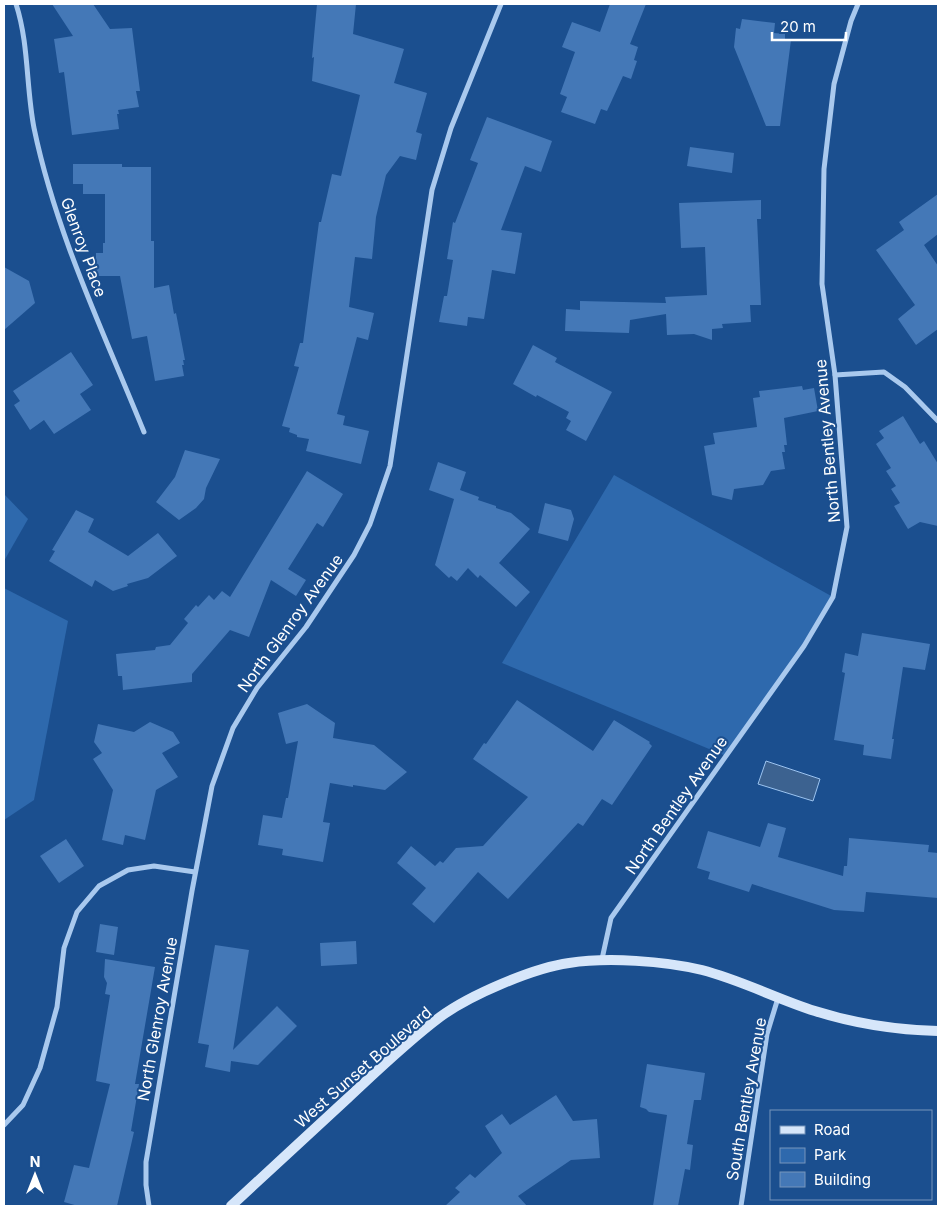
<svg xmlns="http://www.w3.org/2000/svg" width="942" height="1210" viewBox="0 0 942 1210" font-family="Inter,sans-serif">
	<rect width="100%" height="100%" fill="#1b4f8f"/>
	<g fill="#2e69ad">
		<path d="M 614,475 L 833,597 L 804,646 L 726,756 L 502,663 Z"/>
		<path d="M 4,494 L 28,519 L 4,561 Z"/>
		<path d="M 4,588 L 68,621 L 34,800 L 4,820 Z"/>
	</g>
	<path fill="#3c6290" stroke="#9cc4f0" d="M 766,761 L 820,779 L 813,801 L 758,784 Z"/>
	<g fill="#4478b7">
		<path d="M 52,4 L 93,4 L 110,29 L 132,28 L 140,91 L 136,91 L 139,107 L 118,110 L 119,114 L 117,114 L 119,129 L 72,135 L 64,72 L 59,73 L 54,39 L 73,36 Z"/>
		<path d="M 317,4 L 356,4 L 353,34 L 404,49 L 394,83 L 427,93 L 416,132 L 422,134 L 416,160 L 400,156 L 386,175 L 376,217 L 372,259 L 355,257 L 349,307 L 374,313 L 368,340 L 357,337 L 337,414 L 345,416 L 343,425 L 369,431 L 361,464 L 306,451 L 309,439 L 297,437 L 297,435 L 289,432 L 290,428 L 282,426 L 299,367 L 294,366 L 300,343 L 303,343 L 319,222 L 321,222 L 332,174 L 341,176 L 360,95 L 312,81 L 314,57 L 312,58 Z"/>
		<path d="M 610,4 L 646,4 L 630,44 L 638,47 L 634,60 L 637,61 L 631,79 L 623,76 L 607,111 L 601,109 L 595,124 L 561,112 L 567,97 L 560,94 L 575,52 L 562,47 L 572,22 L 600,32 Z"/>
		<path d="M 742,19 L 775,23 L 774,33 L 785,34 L 785,40 L 791,40 L 780,126 L 766,126 L 734,47 L 736,28 L 740,29 Z"/>
		<path d="M 487,117 L 552,141 L 541,172 L 525,166 L 501,230 L 522,233 L 515,274 L 492,270 L 484,319 L 468,317 L 467,326 L 439,322 L 444,296 L 447,296 L 453,260 L 447,259 L 453,222 L 455,223 L 478,163 L 470,160 Z"/>
		<path d="M 690,147 L 734,153 L 732,173 L 687,166 Z"/>
		<path d="M 73,164 L 122,164 L 122,167 L 151,167 L 151,241 L 154,241 L 154,288 L 169,285 L 174,314 L 176,313 L 185,360 L 183,360 L 184,365 L 182,365 L 184,376 L 155,381 L 147,336 L 132,339 L 120,276 L 96,276 L 96,253 L 103,253 L 103,243 L 105,243 L 105,194 L 83,194 L 83,184 L 73,184 Z"/>
		<path d="M 938,194 L 938,234 L 924,245 L 938,266 L 938,329 L 916,345 L 898,319 L 915,305 L 876,250 L 904,230 L 899,222 Z"/>
		<path d="M 761,200 L 761,219 L 757,219 L 761,305 L 750,305 L 751,322 L 722,324 L 723,328 L 712,329 L 712,340 L 694,334 L 667,335 L 666,314 L 630,320 L 629,333 L 565,331 L 566,309 L 580,310 L 580,301 L 666,303 L 665,297 L 707,295 L 705,247 L 681,248 L 679,203 Z"/>
		<path d="M 4,267 L 29,281 L 35,303 L 4,330 Z"/>
		<path d="M 533,345 L 557,358 L 555,362 L 612,392 L 586,441 L 566,430 L 571,421 L 566,418 L 569,412 L 537,395 L 536,397 L 513,384 Z"/>
		<path d="M 71,352 L 93,385 L 80,394 L 91,410 L 54,434 L 44,420 L 30,430 L 14,405 L 20,401 L 13,391 Z"/>
		<path d="M 802,386 L 803,390 L 814,388 L 818,411 L 784,418 L 787,445 L 784,445 L 785,452 L 782,452 L 785,469 L 771,471 L 763,485 L 734,489 L 732,500 L 712,495 L 704,446 L 715,444 L 713,433 L 757,427 L 753,398 L 760,397 L 759,391 Z"/>
		<path d="M 903,416 L 920,444 L 924,441 L 938,464 L 938,526 L 920,522 L 908,529 L 894,506 L 900,503 L 891,489 L 896,486 L 886,471 L 891,468 L 876,444 L 884,438 L 879,431 Z"/>
		<path d="M 185,450 L 220,459 L 206,488 L 204,499 L 196,508 L 179,520 L 156,502 L 175,477 Z"/>
		<path d="M 438,462 L 466,472 L 460,490 L 479,497 L 478,500 L 496,506 L 496,508 L 511,513 L 530,529 L 499,563 L 530,592 L 516,607 L 480,575 L 478,578 L 468,568 L 457,581 L 451,576 L 449,578 L 435,565 L 454,499 L 429,490 Z"/>
		<path d="M 307,471 L 343,494 L 323,527 L 317,523 L 288,569 L 306,580 L 296,596 L 271,580 L 249,637 L 230,630 L 192,674 L 192,682 L 123,690 L 122,676 L 118,676 L 116,654 L 155,650 L 156,647 L 170,645 L 188,623 L 184,619 L 196,605 L 198,607 L 209,595 L 214,600 L 222,591 L 230,597 Z"/>
		<path d="M 545,503 L 571,510 L 574,519 L 568,541 L 538,533 Z"/>
		<path d="M 76,510 L 94,519 L 88,532 L 128,556 L 158,533 L 177,556 L 148,578 L 127,584 L 128,586 L 113,591 L 95,580 L 92,587 L 49,561 L 55,551 L 52,550 Z"/>
		<path d="M 862,633 L 930,644 L 925,670 L 903,667 L 892,739 L 894,739 L 891,759 L 863,755 L 864,745 L 834,740 L 845,673 L 842,672 L 845,653 L 858,656 Z"/>
		<path d="M 517,700 L 593,751 L 614,720 L 650,742 L 649,743 L 652,746 L 612,805 L 602,799 L 583,826 L 578,823 L 508,899 L 478,872 L 434,923 L 412,904 L 426,888 L 397,863 L 411,846 L 435,866 L 440,861 L 443,863 L 456,848 L 483,846 L 528,797 L 473,759 L 484,743 L 486,744 Z"/>
		<path d="M 307,704 L 335,723 L 333,738 L 374,745 L 407,772 L 385,790 L 353,785 L 353,787 L 330,783 L 323,822 L 330,823 L 323,862 L 282,855 L 283,849 L 258,845 L 263,815 L 282,818 L 286,798 L 288,798 L 298,741 L 286,744 L 278,713 Z"/>
		<path d="M 150,722 L 173,732 L 180,743 L 162,753 L 178,777 L 156,790 L 145,840 L 125,835 L 123,845 L 102,840 L 113,790 L 93,759 L 102,753 L 94,742 L 98,724 L 134,732 Z"/>
		<path d="M 768,823 L 786,828 L 778,857 L 843,876 L 844,866 L 847,866 L 849,838 L 929,845 L 928,852 L 938,853 L 938,898 L 866,892 L 864,912 L 834,910 L 752,884 L 749,892 L 708,879 L 710,872 L 697,868 L 708,831 L 760,847 Z"/>
		<path d="M 66,839 L 84,866 L 59,883 L 40,856 Z"/>
		<path d="M 100,924 L 118,927 L 114,955 L 96,952 Z"/>
		<path d="M 356,941 L 357,964 L 321,966 L 320,943 Z"/>
		<path d="M 215,945 L 249,950 L 233,1050 L 277,1006 L 297,1026 L 258,1065 L 231,1061 L 230,1072 L 205,1067 L 209,1045 L 198,1043 Z"/>
		<path d="M 105,959 L 155,967 L 135,1084 L 139,1084 L 131,1131 L 134,1132 L 117,1206 L 78,1206 L 64,1202 L 74,1165 L 89,1168 L 110,1084 L 96,1081 L 110,995 L 105,994 L 107,983 L 104,977 Z"/>
		<path d="M 647,1064 L 705,1073 L 701,1100 L 694,1100 L 687,1144 L 693,1145 L 690,1170 L 685,1169 L 678,1206 L 653,1206 L 667,1115 L 649,1112 L 646,1109 L 640,1107 Z"/>
		<path d="M 556,1095 L 573,1121 L 597,1119 L 600,1158 L 571,1160 L 518,1196 L 527,1206 L 445,1206 L 460,1192 L 455,1188 L 470,1174 L 475,1178 L 502,1153 L 485,1126 L 502,1114 L 510,1125 Z"/>
	</g>
	<g fill="none" stroke-linecap="round" stroke-linejoin="round">
		<g stroke="#a9c9ee" stroke-width="5">
			<path d="M 16,4 C 29,44 26,87 34,128 C 56,234 104,333 144,432"/>
			<path d="M 835,375 L 884,372 L 905,387 L 938,421"/>
			<path d="M 602,959 L 611,918 L 804,646 L 833,597 L 847,527 L 835,375 L 822,284 L 824,169 L 834,84 L 851,21 L 858,4"/>
			<path d="M 4,1125 L 23,1105 L 40,1068 L 57,1007 L 64,948 L 77,912 L 99,886 L 128,870 L 154,866 L 195,872"/>
			<path d="M 149,1206 L 146,1185 L 146,1162 L 192,891 L 212,786 L 233,728 L 257,688 L 306,627 L 354,555 L 370,524 L 390,466 L 432,190 L 451,128 L 501,4"/>
			<path d="M 741,1206 L 767,1034 L 778,998"/>
		</g>
		<path stroke="#d6e6fa" stroke-width="10" d="M 231,1206 C 270,1170 310,1133 349,1097 C 379,1069 408,1041 440,1017 C 470,995 533,968 569,963 C 608,957 664,961 702,970 C 741,980 777,999 815,1011 C 856,1024 896,1030 938,1031"/>
	</g>
	<g text-anchor="middle" stroke-width="4" stroke-linejoin="round" paint-order="stroke">
		<g font-size="16" fill="#fff" stroke="#1b4f8f">
			<text transform="translate(84 247) rotate(70)" y="6">Glenroy Place</text>
			<text transform="translate(827 441) rotate(-95)" y="6">North Bentley Avenue</text>
			<text transform="translate(290 623) rotate(-54)" y="6">North Glenroy Avenue</text>
			<text transform="translate(676 805) rotate(-55)" y="6">North Bentley Avenue</text>
			<text transform="translate(157 1019) rotate(-80)" y="6">North Glenroy Avenue</text>
			<text transform="translate(363 1067) rotate(-41)" y="6">West Sunset Boulevard</text>
			<text transform="translate(746 1099) rotate(-80)" y="6">South Bentley Avenue</text>
		</g>
	</g>
	<rect width="942" height="1210" fill="none" stroke="#ffffff" stroke-width="10"/>
	<rect x="770" y="1110" width="162" height="90" fill="#1b4f8f" stroke="#7695bc"/>
	<rect x="780" y="1126" width="25" height="8" fill="#d6e6fa" stroke="#7695bc"/>
	<text x="814" y="1135" font-size="15" fill="#ffffff">Road</text>
	<rect x="780" y="1148" width="25" height="15" fill="#2e69ad" stroke="#7695bc"/>
	<text x="814" y="1160" font-size="15" fill="#ffffff">Park</text>
	<rect x="780" y="1172" width="25" height="15" fill="#4478b7" stroke="#7695bc"/>
	<text x="814" y="1185" font-size="15" fill="#ffffff">Building</text>
	<g transform="translate(35 1175)" stroke="#1b4f8f" stroke-width="4" paint-order="stroke">
	<path d="M0-4L9 19L0 12L-9 19Z" fill="#ffffff"/>
	<text y="-8" font-size="14" font-weight="bold" text-anchor="middle" fill="#ffffff">N</text>
	</g>
	<path d="M772 32v8h74v-8" fill="none" stroke="#ffffff" stroke-width="2.5"/>
	<text x="780" y="32" font-size="15" fill="#ffffff" stroke="#1b4f8f" stroke-width="4" paint-order="stroke">20 m</text>
</svg>
